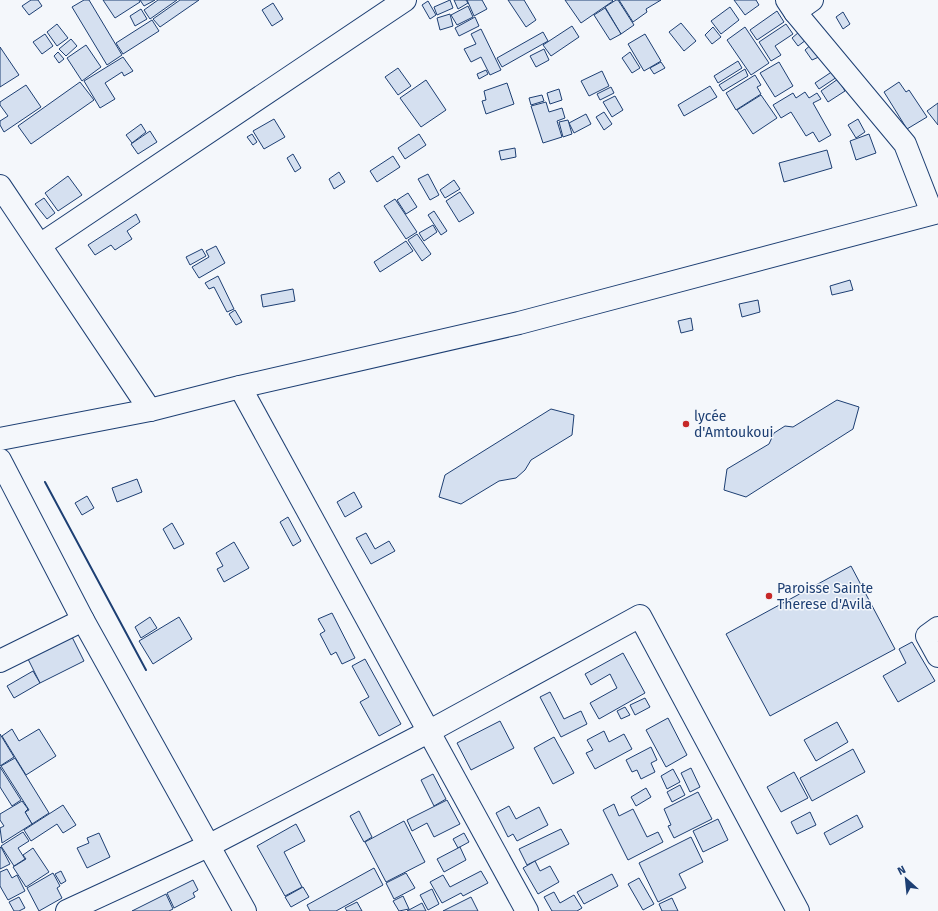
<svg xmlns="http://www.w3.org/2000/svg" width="938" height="911" viewBox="0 0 938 911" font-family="'Fira Sans',sans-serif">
	<rect width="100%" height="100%" fill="#f4f7fb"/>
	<g fill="#d5e0f0" stroke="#1d3f73">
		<path d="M 31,0 L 38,0 L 42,6 L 29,15 L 22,6 Z"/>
		<path d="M 84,0 L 89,0 L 122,55 L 107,65 L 72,7 Z"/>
		<path d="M 103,0 L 139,0 L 140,2 L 115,18 Z"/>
		<path d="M 140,0 L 155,0 L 144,6 Z"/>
		<path d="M 158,0 L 177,0 L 150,19 L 144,10 Z"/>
		<path d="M 180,0 L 199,0 L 160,27 L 153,19 Z"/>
		<path d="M 450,0 L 453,8 L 437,15 L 434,7 Z"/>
		<path d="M 454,0 L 466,0 L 468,3 L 458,9 Z"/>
		<path d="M 467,0 L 482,0 L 487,9 L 474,16 Z"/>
		<path d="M 508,0 L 524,0 L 536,20 L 526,27 Z"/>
		<path d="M 565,0 L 612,0 L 613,1 L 581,23 Z"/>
		<path d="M 616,0 L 618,0 L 634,25 L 621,34 L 605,7 Z"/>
		<path d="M 619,0 L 661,0 L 646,9 L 647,12 L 633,22 Z"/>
		<path d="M 734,0 L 756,0 L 759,5 L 745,15 Z"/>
		<path d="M 428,1 L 436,15 L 430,19 L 422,5 Z"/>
		<path d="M 273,3 L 283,19 L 272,26 L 262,10 Z"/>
		<path d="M 468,6 L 473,17 L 457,25 L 451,15 Z"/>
		<path d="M 730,7 L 739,20 L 721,34 L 711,21 Z"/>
		<path d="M 605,8 L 621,34 L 610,40 L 594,15 Z"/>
		<path d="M 141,9 L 147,19 L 135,26 L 130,16 Z"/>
		<path d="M 777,11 L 784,22 L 757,40 L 750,30 Z"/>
		<path d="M 843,12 L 850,24 L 843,29 L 836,17 Z"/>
		<path d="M 450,14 L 453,26 L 440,30 L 437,18 Z"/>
		<path d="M 475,17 L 479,26 L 459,36 L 455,28 Z"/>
		<path d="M 152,20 L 159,31 L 123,54 L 116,43 Z"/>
		<path d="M 681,23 L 696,41 L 684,51 L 669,32 Z"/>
		<path d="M 57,24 L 68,38 L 57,46 L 47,32 Z"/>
		<path d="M 786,24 L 793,34 L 775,46 L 781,55 L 771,61 L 759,42 Z"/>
		<path d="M 572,26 L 579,37 L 551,56 L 543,45 Z"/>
		<path d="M 713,27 L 721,37 L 712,44 L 705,35 Z"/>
		<path d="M 745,27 L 769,63 L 751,75 L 727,40 Z"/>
		<path d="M 481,29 L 501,70 L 490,75 L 481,57 L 471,62 L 464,49 L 476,44 L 471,34 Z"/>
		<path d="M 543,32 L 548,41 L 502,67 L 497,58 Z"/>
		<path d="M 799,32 L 806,40 L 798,46 L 792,38 Z"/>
		<path d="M 45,34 L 53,46 L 42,54 L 33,42 Z"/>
		<path d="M 645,34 L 661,61 L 644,71 L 628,44 Z"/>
		<path d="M 71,39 L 77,46 L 66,56 L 59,49 Z"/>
		<path d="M 813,43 L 821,56 L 812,60 L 805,50 Z"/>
		<path d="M 86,45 L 101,67 L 82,81 L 67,58 Z"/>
		<path d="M 0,47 L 19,75 L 0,87 Z"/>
		<path d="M 544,49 L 549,60 L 536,67 L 530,56 Z"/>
		<path d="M 58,52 L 64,59 L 59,63 L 54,56 Z"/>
		<path d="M 630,52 L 640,68 L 632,73 L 622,58 Z"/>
		<path d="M 123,57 L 133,71 L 124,76 L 122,72 L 105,83 L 115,99 L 100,108 L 84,81 Z"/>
		<path d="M 738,61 L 742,68 L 718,83 L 714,76 Z"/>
		<path d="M 661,62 L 665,68 L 654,74 L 650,68 Z"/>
		<path d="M 779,62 L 793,86 L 775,97 L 760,73 Z"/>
		<path d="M 398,68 L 411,86 L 398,95 L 385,77 Z"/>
		<path d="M 745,69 L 748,76 L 723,91 L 719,85 Z"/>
		<path d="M 486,70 L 488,74 L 479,79 L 477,74 Z"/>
		<path d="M 602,71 L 609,86 L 589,96 L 581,81 Z"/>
		<path d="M 833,71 L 837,77 L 819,89 L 815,83 Z"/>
		<path d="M 755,75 L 761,85 L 757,87 L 761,94 L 736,110 L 726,93 Z"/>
		<path d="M 838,79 L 845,91 L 828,102 L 821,91 Z"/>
		<path d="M 426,80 L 446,110 L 421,127 L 400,98 Z"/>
		<path d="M 80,82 L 94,100 L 31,144 L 18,126 Z"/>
		<path d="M 899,82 L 906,92 L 909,90 L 927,117 L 907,129 L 884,92 Z"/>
		<path d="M 507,83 L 514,104 L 486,114 L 482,101 L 486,100 L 484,91 Z"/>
		<path d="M 26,85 L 41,107 L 4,132 L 0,125 L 0,121 L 8,116 L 0,105 L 0,102 Z"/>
		<path d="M 710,86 L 717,97 L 684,116 L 678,105 Z"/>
		<path d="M 611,87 L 614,93 L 600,100 L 597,94 Z"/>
		<path d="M 559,89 L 562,100 L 550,104 L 547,93 Z"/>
		<path d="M 805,92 L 809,98 L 817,93 L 821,99 L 813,103 L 831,135 L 819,142 L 813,132 L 806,136 L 791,112 L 781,118 L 773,105 L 793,93 L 796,98 Z"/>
		<path d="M 542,95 L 544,101 L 531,105 L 529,98 Z"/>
		<path d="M 761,95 L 777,118 L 753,134 L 737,110 Z"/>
		<path d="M 615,96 L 623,110 L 612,117 L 603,102 Z"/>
		<path d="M 546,102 L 549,112 L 562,108 L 565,118 L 557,121 L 562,137 L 543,143 L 531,106 Z"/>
		<path d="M 938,103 L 938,125 L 927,111 Z"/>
		<path d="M 604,112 L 612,124 L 604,130 L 596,117 Z"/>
		<path d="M 586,114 L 591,124 L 574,133 L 569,123 Z"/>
		<path d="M 274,119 L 285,137 L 264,149 L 253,131 Z"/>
		<path d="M 858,119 L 865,132 L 856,138 L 848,125 Z"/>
		<path d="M 568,120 L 572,134 L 563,137 L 559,122 Z"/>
		<path d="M 141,124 L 146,132 L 132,143 L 126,135 Z"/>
		<path d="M 150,131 L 157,142 L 138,154 L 131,144 Z"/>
		<path d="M 252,134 L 257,142 L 253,145 L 247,137 Z"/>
		<path d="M 419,134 L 426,145 L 405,159 L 398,148 Z"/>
		<path d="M 869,134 L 876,153 L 856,160 L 850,141 Z"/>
		<path d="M 515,148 L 516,157 L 501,160 L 499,151 Z"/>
		<path d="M 827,150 L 832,168 L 784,182 L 779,163 Z"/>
		<path d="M 293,154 L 301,168 L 295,172 L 287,158 Z"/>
		<path d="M 393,156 L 400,167 L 377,182 L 370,171 Z"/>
		<path d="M 339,172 L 345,182 L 334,189 L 329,179 Z"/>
		<path d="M 428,174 L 439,195 L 430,200 L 418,179 Z"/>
		<path d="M 68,176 L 82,195 L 58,211 L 45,193 Z"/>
		<path d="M 454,180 L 460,189 L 445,198 L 440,190 Z"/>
		<path d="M 460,192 L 474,213 L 459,222 L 446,201 Z"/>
		<path d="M 408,193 L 417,207 L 406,214 L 397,200 Z"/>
		<path d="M 44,198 L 55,213 L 47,219 L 35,204 Z"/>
		<path d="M 395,199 L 417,232 L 406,239 L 384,206 Z"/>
		<path d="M 434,211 L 447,231 L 441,235 L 428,215 Z"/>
		<path d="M 136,214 L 140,222 L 127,231 L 132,239 L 115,250 L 111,245 L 95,255 L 88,245 Z"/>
		<path d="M 433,225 L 437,232 L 424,241 L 419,233 Z"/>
		<path d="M 417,234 L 431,254 L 422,261 L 408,240 Z"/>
		<path d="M 406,241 L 413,251 L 380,272 L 374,262 Z"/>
		<path d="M 216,246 L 225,263 L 199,278 L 192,267 L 209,257 L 206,251 Z"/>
		<path d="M 202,249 L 206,256 L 190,265 L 186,257 Z"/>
		<path d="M 218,276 L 234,309 L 227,312 L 214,287 L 209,289 L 205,283 Z"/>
		<path d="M 850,280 L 853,290 L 832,295 L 830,286 Z"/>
		<path d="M 293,289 L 295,301 L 263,307 L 261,295 Z"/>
		<path d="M 758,300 L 760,312 L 742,317 L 739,304 Z"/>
		<path d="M 235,310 L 242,322 L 236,325 L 229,314 Z"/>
		<path d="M 691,318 L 693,330 L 681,333 L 678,321 Z"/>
		<path d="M 837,400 L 859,407 L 853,429 L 746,497 L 724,490 L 727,469 L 769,444 L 774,433 L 785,426 L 793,427 Z"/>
		<path d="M 551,409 L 574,415 L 572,435 L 531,460 L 525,470 L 516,478 L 499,481 L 461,504 L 439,497 L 445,475 Z"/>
		<path d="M 137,479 L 142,492 L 117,502 L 112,488 Z"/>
		<path d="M 354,492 L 362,507 L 345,517 L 337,502 Z"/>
		<path d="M 87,496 L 94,508 L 82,515 L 75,503 Z"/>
		<path d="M 288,517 L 301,541 L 293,546 L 280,522 Z"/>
		<path d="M 172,523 L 184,544 L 174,549 L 163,529 Z"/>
		<path d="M 366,533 L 375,549 L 389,541 L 395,551 L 371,564 L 356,538 Z"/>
		<path d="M 234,542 L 249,568 L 224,582 L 217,569 L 223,566 L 216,553 Z"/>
		<path d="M 851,566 L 895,649 L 770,716 L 726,634 Z"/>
		<path d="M 332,613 L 355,658 L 342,664 L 336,652 L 331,655 L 320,634 L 325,631 L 318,619 Z"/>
		<path d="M 150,617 L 157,628 L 141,638 L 135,627 Z"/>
		<path d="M 179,617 L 192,639 L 153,664 L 139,641 Z"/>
		<path d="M 72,637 L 84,661 L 40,683 L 28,659 Z"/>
		<path d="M 912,642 L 935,681 L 898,702 L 883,676 L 906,663 L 899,649 Z"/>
		<path d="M 623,653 L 645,693 L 599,719 L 590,703 L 617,688 L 610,674 L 591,685 L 585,674 Z"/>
		<path d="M 365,659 L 401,724 L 379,736 L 360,702 L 369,697 L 352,666 Z"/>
		<path d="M 33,671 L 40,683 L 14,698 L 7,686 Z"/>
		<path d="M 550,692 L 564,719 L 581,711 L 587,724 L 561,737 L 540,697 Z"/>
		<path d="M 645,698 L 650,707 L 635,715 L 630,705 Z"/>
		<path d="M 625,707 L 630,715 L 621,719 L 617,711 Z"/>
		<path d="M 668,718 L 687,755 L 666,767 L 646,730 Z"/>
		<path d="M 500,721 L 514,748 L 471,770 L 457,743 Z"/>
		<path d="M 837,722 L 848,742 L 816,761 L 804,740 Z"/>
		<path d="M 12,729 L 19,741 L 39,729 L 56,756 L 26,775 L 2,736 Z"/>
		<path d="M 604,731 L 609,742 L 624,734 L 632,749 L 595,769 L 586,753 L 593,750 L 587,740 Z"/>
		<path d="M 0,734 L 14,757 L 0,766 Z"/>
		<path d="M 554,737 L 574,773 L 553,784 L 534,748 Z"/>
		<path d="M 651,747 L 657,760 L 651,763 L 655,772 L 641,779 L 637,770 L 632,772 L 626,760 Z"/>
		<path d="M 853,749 L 865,772 L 812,801 L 800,778 Z"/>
		<path d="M 15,758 L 49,813 L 32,824 L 25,812 L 29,810 L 1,766 Z"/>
		<path d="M 0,767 L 21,800 L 12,806 L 0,787 Z"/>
		<path d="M 691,768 L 700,787 L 690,792 L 681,773 Z"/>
		<path d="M 673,769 L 680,782 L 667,789 L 661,776 Z"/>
		<path d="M 794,772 L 808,798 L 781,812 L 767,787 Z"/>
		<path d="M 433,774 L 446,799 L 434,806 L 421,780 Z"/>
		<path d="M 680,785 L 685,795 L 672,802 L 667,792 Z"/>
		<path d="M 646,788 L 651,797 L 636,806 L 631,797 Z"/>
		<path d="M 698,792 L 712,819 L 674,838 L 668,826 L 671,825 L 664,809 Z"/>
		<path d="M 447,800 L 460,824 L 434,837 L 427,823 L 412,831 L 407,820 Z"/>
		<path d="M 22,801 L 28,809 L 25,812 L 32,824 L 2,843 L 0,828 L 4,826 L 0,820 L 0,814 Z"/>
		<path d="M 614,804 L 619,816 L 633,809 L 647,837 L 658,832 L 663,842 L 628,860 L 603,810 Z"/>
		<path d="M 63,805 L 76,825 L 63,833 L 57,824 L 31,841 L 24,830 Z"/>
		<path d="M 509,806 L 516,819 L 539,807 L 548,825 L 517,841 L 513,834 L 508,837 L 496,813 Z"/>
		<path d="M 359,811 L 372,837 L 364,842 L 350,816 Z"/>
		<path d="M 810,812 L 816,825 L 797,834 L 791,822 Z"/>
		<path d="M 857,815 L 863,827 L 830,845 L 824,833 Z"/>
		<path d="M 718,819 L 728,840 L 703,852 L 693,831 Z"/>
		<path d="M 404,821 L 425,862 L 386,882 L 365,842 Z"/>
		<path d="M 296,824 L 305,841 L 284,852 L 302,887 L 285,896 L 257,846 Z"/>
		<path d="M 561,829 L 569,844 L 527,865 L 519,849 Z"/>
		<path d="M 23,832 L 29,841 L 18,848 L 25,859 L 14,866 L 1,846 Z"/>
		<path d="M 99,833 L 110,857 L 87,868 L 77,848 L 89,843 L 87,838 Z"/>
		<path d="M 464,833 L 469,842 L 458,848 L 453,839 Z"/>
		<path d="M 691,837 L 703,862 L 679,874 L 686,888 L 658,902 L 639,863 Z"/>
		<path d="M 1,847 L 10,864 L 0,869 L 0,848 Z"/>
		<path d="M 460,847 L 466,860 L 444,872 L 437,859 Z"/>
		<path d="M 33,848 L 49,872 L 26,887 L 13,867 L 26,859 L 23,855 Z"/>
		<path d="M 535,861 L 540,871 L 550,866 L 559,882 L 538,894 L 523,868 Z"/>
		<path d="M 374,868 L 383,885 L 336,911 L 310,911 L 307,905 Z"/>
		<path d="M 7,869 L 12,878 L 17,875 L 25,891 L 8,900 L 0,886 L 0,872 Z"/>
		<path d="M 61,871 L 66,881 L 61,884 L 55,874 Z"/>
		<path d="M 481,871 L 488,883 L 463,896 L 461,893 L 442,903 L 430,882 L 443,875 L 450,887 Z"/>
		<path d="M 53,873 L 60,886 L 57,888 L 62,898 L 39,911 L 27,888 Z"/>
		<path d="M 406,873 L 415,888 L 394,899 L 386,883 Z"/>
		<path d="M 612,874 L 618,886 L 584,904 L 577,892 Z"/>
		<path d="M 639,878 L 654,904 L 643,910 L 628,884 Z"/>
		<path d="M 193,880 L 198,890 L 193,893 L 195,897 L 174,908 L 167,893 Z"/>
		<path d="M 303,887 L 309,897 L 291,907 L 285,897 Z"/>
		<path d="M 432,889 L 439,904 L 428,910 L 420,895 Z"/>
		<path d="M 554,892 L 560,903 L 574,895 L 582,908 L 577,911 L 552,911 L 544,897 Z"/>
		<path d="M 166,894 L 173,909 L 169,911 L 132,911 Z"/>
		<path d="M 403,896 L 409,909 L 399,911 L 393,901 Z"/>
		<path d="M 19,897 L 25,908 L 19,911 L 14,911 L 9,902 Z"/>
		<path d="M 471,897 L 478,911 L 443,911 Z"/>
		<path d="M 672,898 L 678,911 L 662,911 L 659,904 Z"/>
		<path d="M 357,902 L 362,911 L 347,911 L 345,908 Z"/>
		<path d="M 422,903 L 426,911 L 407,911 Z"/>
	</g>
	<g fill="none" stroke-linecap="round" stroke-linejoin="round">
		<defs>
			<g id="minor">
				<path d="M 787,0 L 795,12 L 905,144 L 932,213"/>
				<path d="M 795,12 L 812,0"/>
				<path d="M 0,186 L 150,410"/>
				<path d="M 40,245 L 405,0"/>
				<path d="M 240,387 L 527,911"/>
				<path d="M 0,439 L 150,410 L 240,387 L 519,323 L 938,212"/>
				<path d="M 0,460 L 83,620 L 245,911"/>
				<path d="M 938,628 L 927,636 L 938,656"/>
				<path d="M 0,661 L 83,620"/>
				<path d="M 67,911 L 210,845 L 428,732 L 640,616 L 798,911"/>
			</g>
		</defs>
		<use href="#minor" stroke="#1d3f73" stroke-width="24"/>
		<use href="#minor" stroke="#f4f7fb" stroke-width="22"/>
		<path stroke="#1d3f73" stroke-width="2" d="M 45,482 L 146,670"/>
	</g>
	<g fill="#c62828" stroke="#f4f7fb" stroke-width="1.5">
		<circle cx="686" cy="424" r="4"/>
		<circle cx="769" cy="596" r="4"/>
	</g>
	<g text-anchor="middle" stroke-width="3" stroke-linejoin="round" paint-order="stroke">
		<g font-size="14" fill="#1d3f73" stroke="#f4f7fb" text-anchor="start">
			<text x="694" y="421">lycée<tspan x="694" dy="16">d'Amtoukoui</tspan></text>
			<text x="777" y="593">Paroisse Sainte<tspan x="777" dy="16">Therese d'Avila</tspan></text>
		</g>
	</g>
	<g transform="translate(906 879) rotate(333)" stroke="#f4f7fb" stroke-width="3" paint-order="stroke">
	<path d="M0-3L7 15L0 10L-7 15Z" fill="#1d3f73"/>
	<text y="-6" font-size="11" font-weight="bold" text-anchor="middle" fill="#1d3f73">N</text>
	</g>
</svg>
